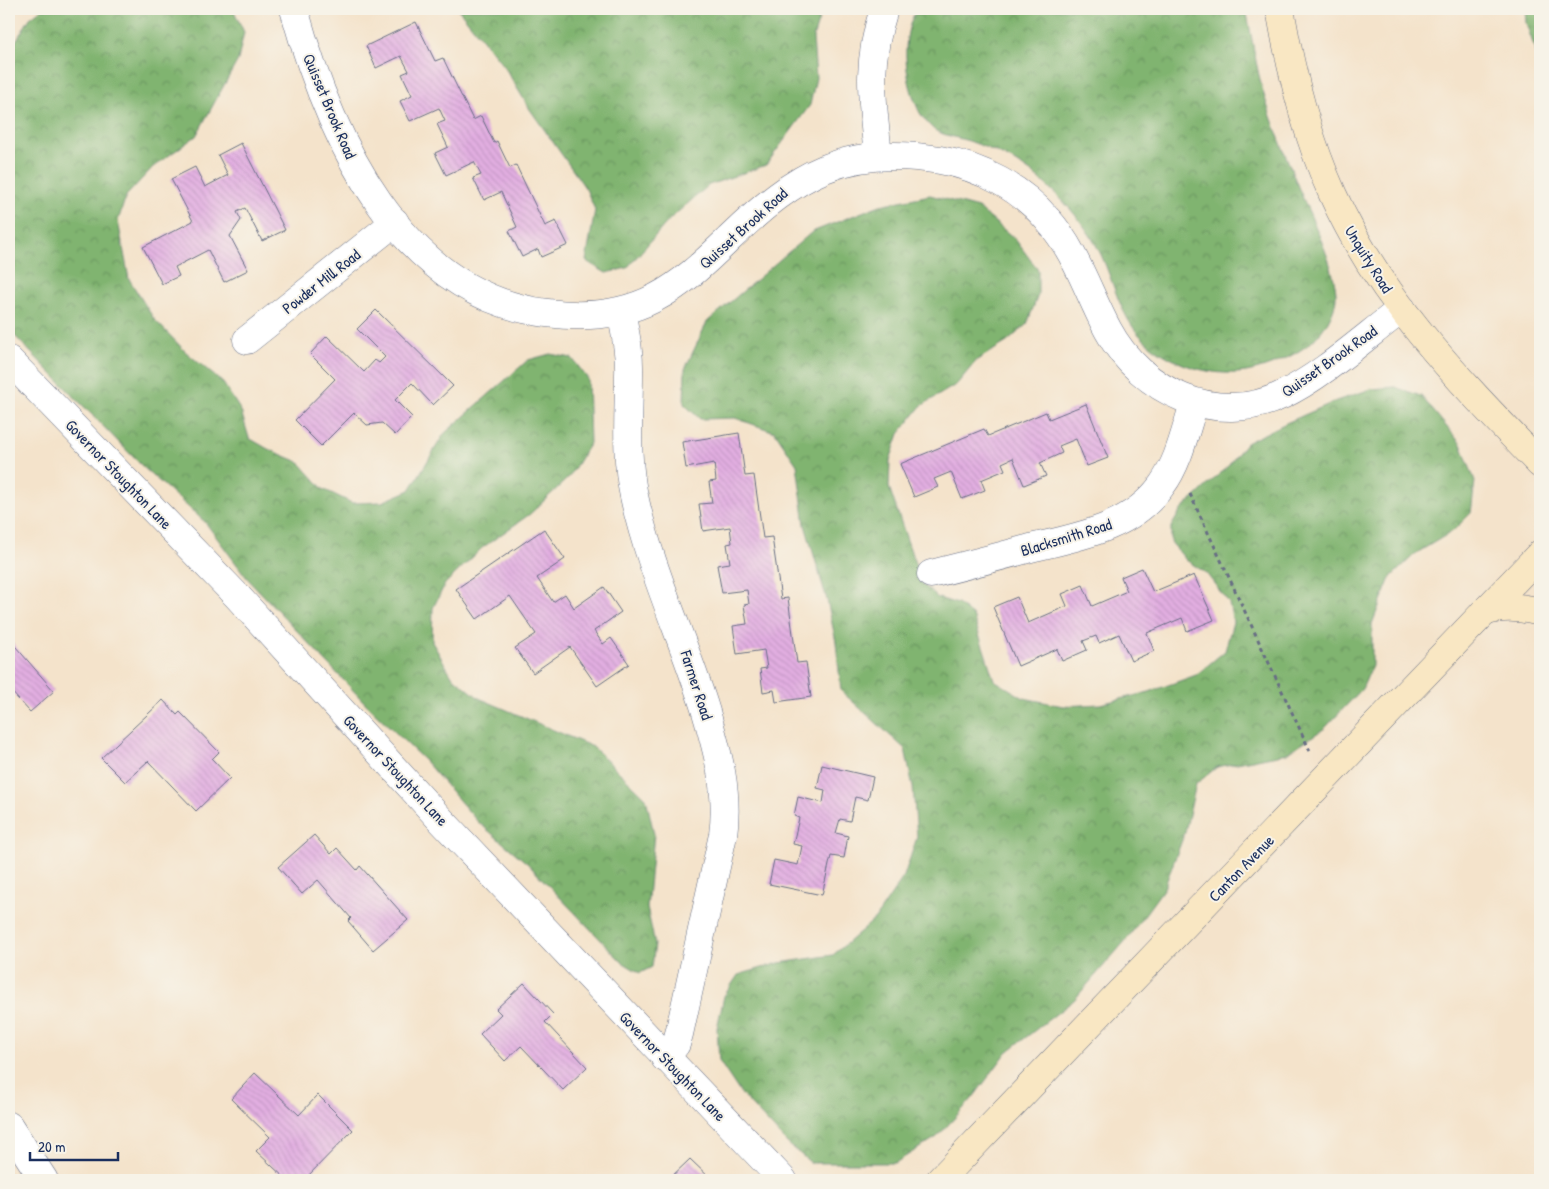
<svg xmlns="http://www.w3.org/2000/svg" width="1549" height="1189" viewBox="0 0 1549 1189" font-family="'Patrick Hand',sans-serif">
	<defs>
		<pattern id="forest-crowns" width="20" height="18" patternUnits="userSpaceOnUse" patternTransform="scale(1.25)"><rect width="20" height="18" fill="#80b470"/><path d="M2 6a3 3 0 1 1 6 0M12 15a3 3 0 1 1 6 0" fill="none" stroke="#68935f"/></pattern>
		<pattern id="building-back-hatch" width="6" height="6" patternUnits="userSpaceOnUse" patternTransform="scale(1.25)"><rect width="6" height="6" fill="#e2aee1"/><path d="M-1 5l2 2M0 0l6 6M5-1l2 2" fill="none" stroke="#c196c3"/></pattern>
	</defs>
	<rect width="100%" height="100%" fill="#f7f3e8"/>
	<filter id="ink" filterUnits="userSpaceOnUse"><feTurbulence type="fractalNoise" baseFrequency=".02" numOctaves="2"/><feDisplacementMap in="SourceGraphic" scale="10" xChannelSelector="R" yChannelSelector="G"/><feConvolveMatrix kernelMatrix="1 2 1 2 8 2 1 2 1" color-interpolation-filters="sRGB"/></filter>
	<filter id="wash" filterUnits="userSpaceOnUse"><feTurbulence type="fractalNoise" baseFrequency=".0096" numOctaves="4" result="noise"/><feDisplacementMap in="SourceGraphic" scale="20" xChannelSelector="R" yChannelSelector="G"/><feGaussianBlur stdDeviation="1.12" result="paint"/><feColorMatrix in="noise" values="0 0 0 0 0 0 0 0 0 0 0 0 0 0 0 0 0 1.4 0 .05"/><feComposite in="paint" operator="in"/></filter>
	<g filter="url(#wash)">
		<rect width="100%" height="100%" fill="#f4e3cb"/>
		<g fill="url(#forest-crowns)" stroke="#4e7267">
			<path d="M 42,9 L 233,9 L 244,32 L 238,60 L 196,136 L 153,167 L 126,196 L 118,221 L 129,279 L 154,319 L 186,352 L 223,383 L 241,411 L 249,438 L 268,449 L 299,462 L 323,489 L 352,503 L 382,502 L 410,490 L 444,434 L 528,360 L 550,354 L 572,358 L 588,379 L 590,443 L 569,477 L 530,514 L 482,548 L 445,584 L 433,608 L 432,642 L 452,676 L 479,698 L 593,747 L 646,798 L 654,834 L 647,908 L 655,944 L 652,967 L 640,973 L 622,962 L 527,863 L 478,822 L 425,761 L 366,704 L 247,578 L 205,522 L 142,466 L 9,330 L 9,52 L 30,18 Z"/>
			<path d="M 458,9 L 822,9 L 813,38 L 816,78 L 810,105 L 766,165 L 709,185 L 670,219 L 627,268 L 606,273 L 586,261 L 595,210 L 586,189 L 529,108 L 504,66 Z"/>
			<path d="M 917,9 L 1246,9 C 1252,37 1256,67 1264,95 C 1272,122 1283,148 1293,174 C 1306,209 1334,259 1336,294 C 1337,307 1327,325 1319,334 C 1304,353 1269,368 1246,372 C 1207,378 1160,361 1135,330 C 1116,305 1111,271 1096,245 C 1082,220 1060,196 1038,178 C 1018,161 994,150 969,141 C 959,138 946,136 936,131 C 931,128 923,118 920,113 C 905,83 899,38 917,9 Z"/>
			<path d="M 1525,9 L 1540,9 L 1540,64 L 1526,23 Z"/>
			<path d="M 930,195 L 978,208 L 1015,239 L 1038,270 L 1038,295 L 1027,324 L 1007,342 L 977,360 L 957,384 L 921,406 L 899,434 L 890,460 L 889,487 L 922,584 L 938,598 L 958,604 L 973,616 L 994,680 L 1024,698 L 1063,706 L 1100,704 L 1149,692 L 1196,675 L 1225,651 L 1233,622 L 1229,603 L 1206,573 L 1186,560 L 1171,542 L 1171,527 L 1181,510 L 1229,465 L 1246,443 L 1286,423 L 1336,401 L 1371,389 L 1395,387 L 1421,396 L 1461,444 L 1475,481 L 1471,513 L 1453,531 L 1415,554 L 1390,578 L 1372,624 L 1372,666 L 1362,689 L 1325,728 L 1287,753 L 1217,767 L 1196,784 L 1185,832 L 1164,888 L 1127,939 L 1074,1000 L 1007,1052 L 972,1099 L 937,1137 L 895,1163 L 811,1163 L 787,1143 L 741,1094 L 719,1061 L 717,1028 L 724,996 L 738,975 L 779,963 L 833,955 L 875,919 L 904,876 L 917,837 L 913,787 L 905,749 L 841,691 L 836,642 L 827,600 L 805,525 L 797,465 L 775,432 L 735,418 L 700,419 L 684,404 L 685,369 L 707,322 L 812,232 L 880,205 Z"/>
		</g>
		<g id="blocks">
			<g fill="url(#building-back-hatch)">
				<path d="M 416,22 L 435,61 L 443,58 L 473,120 L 481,116 L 494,143 L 497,141 L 510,168 L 516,165 L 545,226 L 556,221 L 568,245 L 541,257 L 538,249 L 522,257 L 509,231 L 517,227 L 501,192 L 484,200 L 473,178 L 481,175 L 474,162 L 446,175 L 435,153 L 448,147 L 437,124 L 445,121 L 439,108 L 410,121 L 400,101 L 412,95 L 402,74 L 409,71 L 401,56 L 376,68 L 366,46 Z"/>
				<path d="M 241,143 L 285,230 L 262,241 L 245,208 L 237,212 L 241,220 L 230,236 L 248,270 L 224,282 L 208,250 L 175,267 L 179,276 L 162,284 L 143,247 L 193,221 L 171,179 L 195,167 L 205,187 L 228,175 L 218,155 Z"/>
				<path d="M 376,310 L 453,386 L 433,405 L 412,383 L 395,400 L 412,417 L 395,435 L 382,423 L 367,425 L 354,413 L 321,446 L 295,420 L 335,379 L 310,354 L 327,336 L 364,372 L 375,360 L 379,363 L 385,357 L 357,329 Z"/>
				<path d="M 1086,404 L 1108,458 L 1087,466 L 1076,439 L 1059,446 L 1062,453 L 1040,463 L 1046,476 L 1024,485 L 1013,458 L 1002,463 L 1005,470 L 981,480 L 985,490 L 962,499 L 951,472 L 934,479 L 938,487 L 914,497 L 900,464 L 984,429 L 988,436 L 1046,412 L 1049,419 Z"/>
				<path d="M 739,433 L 745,476 L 754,475 L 763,538 L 772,537 L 781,599 L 788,598 L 797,663 L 806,662 L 811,697 L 776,702 L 774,690 L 763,692 L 760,669 L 767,668 L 764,650 L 737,654 L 733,626 L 747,624 L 744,605 L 749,604 L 747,590 L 722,593 L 717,565 L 730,563 L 727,544 L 732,543 L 730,527 L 703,531 L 699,504 L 712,503 L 709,482 L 716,481 L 714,463 L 686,468 L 682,442 Z"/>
				<path d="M 544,529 L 565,559 L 537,578 L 553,602 L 565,594 L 574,608 L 604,587 L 621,612 L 594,631 L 603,644 L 611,638 L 629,664 L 597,686 L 570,647 L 533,673 L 515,648 L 536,634 L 510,596 L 477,619 L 456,589 Z"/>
				<path d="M 1142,568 L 1153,592 L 1194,575 L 1214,620 L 1187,631 L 1182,618 L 1147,633 L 1154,651 L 1131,661 L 1119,634 L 1099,643 L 1096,636 L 1083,641 L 1087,650 L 1062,661 L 1057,649 L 1018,666 L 993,607 L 1017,597 L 1028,623 L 1067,606 L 1062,594 L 1083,585 L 1092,606 L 1127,591 L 1121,577 Z"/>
				<path d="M 9,639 L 54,691 L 30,712 L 9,689 Z"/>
				<path d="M 163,700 L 177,715 L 180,712 L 219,752 L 212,759 L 230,778 L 196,811 L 148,761 L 125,782 L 101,758 Z"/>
				<path d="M 822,765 L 873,777 L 868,800 L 855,797 L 850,821 L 840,819 L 836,833 L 848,836 L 844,858 L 831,856 L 822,895 L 769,884 L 774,860 L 798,865 L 802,846 L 793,844 L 799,818 L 794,816 L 798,797 L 823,803 L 825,790 L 817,788 Z"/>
				<path d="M 314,835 L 331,854 L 337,848 L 357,870 L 360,866 L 408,920 L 373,950 L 348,921 L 351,918 L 318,880 L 302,894 L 278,867 Z"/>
				<path d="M 524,983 L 553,1014 L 545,1022 L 587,1067 L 563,1090 L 521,1046 L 505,1061 L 480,1034 L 501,1014 L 496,1009 Z"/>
				<path d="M 255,1073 L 299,1115 L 318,1095 L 353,1130 L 304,1180 L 287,1180 L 256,1151 L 270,1137 L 231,1099 Z"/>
				<path d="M 690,1159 L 712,1180 L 668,1180 Z"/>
			</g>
		</g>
	</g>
	<g filter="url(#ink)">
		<use href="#blocks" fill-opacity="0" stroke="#676e84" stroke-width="1"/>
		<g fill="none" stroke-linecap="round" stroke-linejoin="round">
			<defs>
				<g id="minor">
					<path d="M 294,9 C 329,135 400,296 547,313 C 584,318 622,315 655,298 C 684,283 707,260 730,238 C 796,174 845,144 940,160 C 981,167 1021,188 1048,220 C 1076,251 1088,293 1108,330 C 1141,392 1217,427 1282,395 C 1321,377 1366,336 1402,309"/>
					<path d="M 878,155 C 872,98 866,65 884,9"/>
					<path d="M 621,311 C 625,332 630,353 629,375 C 629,416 625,456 634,496 C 650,570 684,640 706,712 C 718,753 729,792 723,835 L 679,1034 L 676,1044 L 665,1058"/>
					<path d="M 247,340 L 395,222"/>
					<path d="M 9,360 L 238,597 L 440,819 L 783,1180"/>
					<path d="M 931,574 C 963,566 995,558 1027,549 C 1076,537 1131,529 1162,485 C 1179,462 1185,431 1194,404"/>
					<path d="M 9,1126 L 44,1180"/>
				</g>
				<g id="secondary">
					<path d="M 1280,9 C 1291,72 1306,136 1333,195 C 1380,300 1461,382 1540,464"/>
					<path d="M 1484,612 C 1503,605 1521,607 1540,612"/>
					<path d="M 940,1180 L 1540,554"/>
				</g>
			</defs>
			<use href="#minor" stroke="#676e84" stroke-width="29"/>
			<use href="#secondary" stroke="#676e84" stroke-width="29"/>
			<path stroke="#676e84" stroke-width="3" stroke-dasharray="4 4" stroke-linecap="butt" d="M 1190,494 L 1310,751"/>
			<use href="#minor" stroke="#fff" stroke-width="28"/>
			<use href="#secondary" stroke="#f9e7c3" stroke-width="28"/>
		</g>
	</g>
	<g text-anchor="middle" stroke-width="4" stroke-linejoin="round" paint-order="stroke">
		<g font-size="16" fill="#1b2f5e" stroke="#f7f3e8">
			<text transform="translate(330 106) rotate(67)" y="6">Quisset Brook Road</text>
			<text transform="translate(743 228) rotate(-42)" y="6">Quisset Brook Road</text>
			<text transform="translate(1369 259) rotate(58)" y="6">Unquity Road</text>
			<text transform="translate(321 281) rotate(-38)" y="6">Powder Mill Road</text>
			<text transform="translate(1329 361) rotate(-35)" y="6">Quisset Brook Road</text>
			<text transform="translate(119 474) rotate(46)" y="6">Governor Stoughton Lane</text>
			<text transform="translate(1066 537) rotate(-17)" y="6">Blacksmith Road</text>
			<text transform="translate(697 685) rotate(72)" y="6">Farmer Road</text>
			<text transform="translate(396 770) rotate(47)" y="6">Governor Stoughton Lane</text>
			<text transform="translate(1241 868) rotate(-46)" y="6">Canton Avenue</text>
			<text transform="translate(673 1066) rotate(46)" y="6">Governor Stoughton Lane</text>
		</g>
	</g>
	<rect width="1549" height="1189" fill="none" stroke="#f7f3e8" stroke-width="30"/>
	<path d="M30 1152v8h88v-8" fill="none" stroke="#1b2f5e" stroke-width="2.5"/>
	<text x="38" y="1152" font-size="15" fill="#1b2f5e" stroke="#f7f3e8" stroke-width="4" paint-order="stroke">20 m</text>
</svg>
